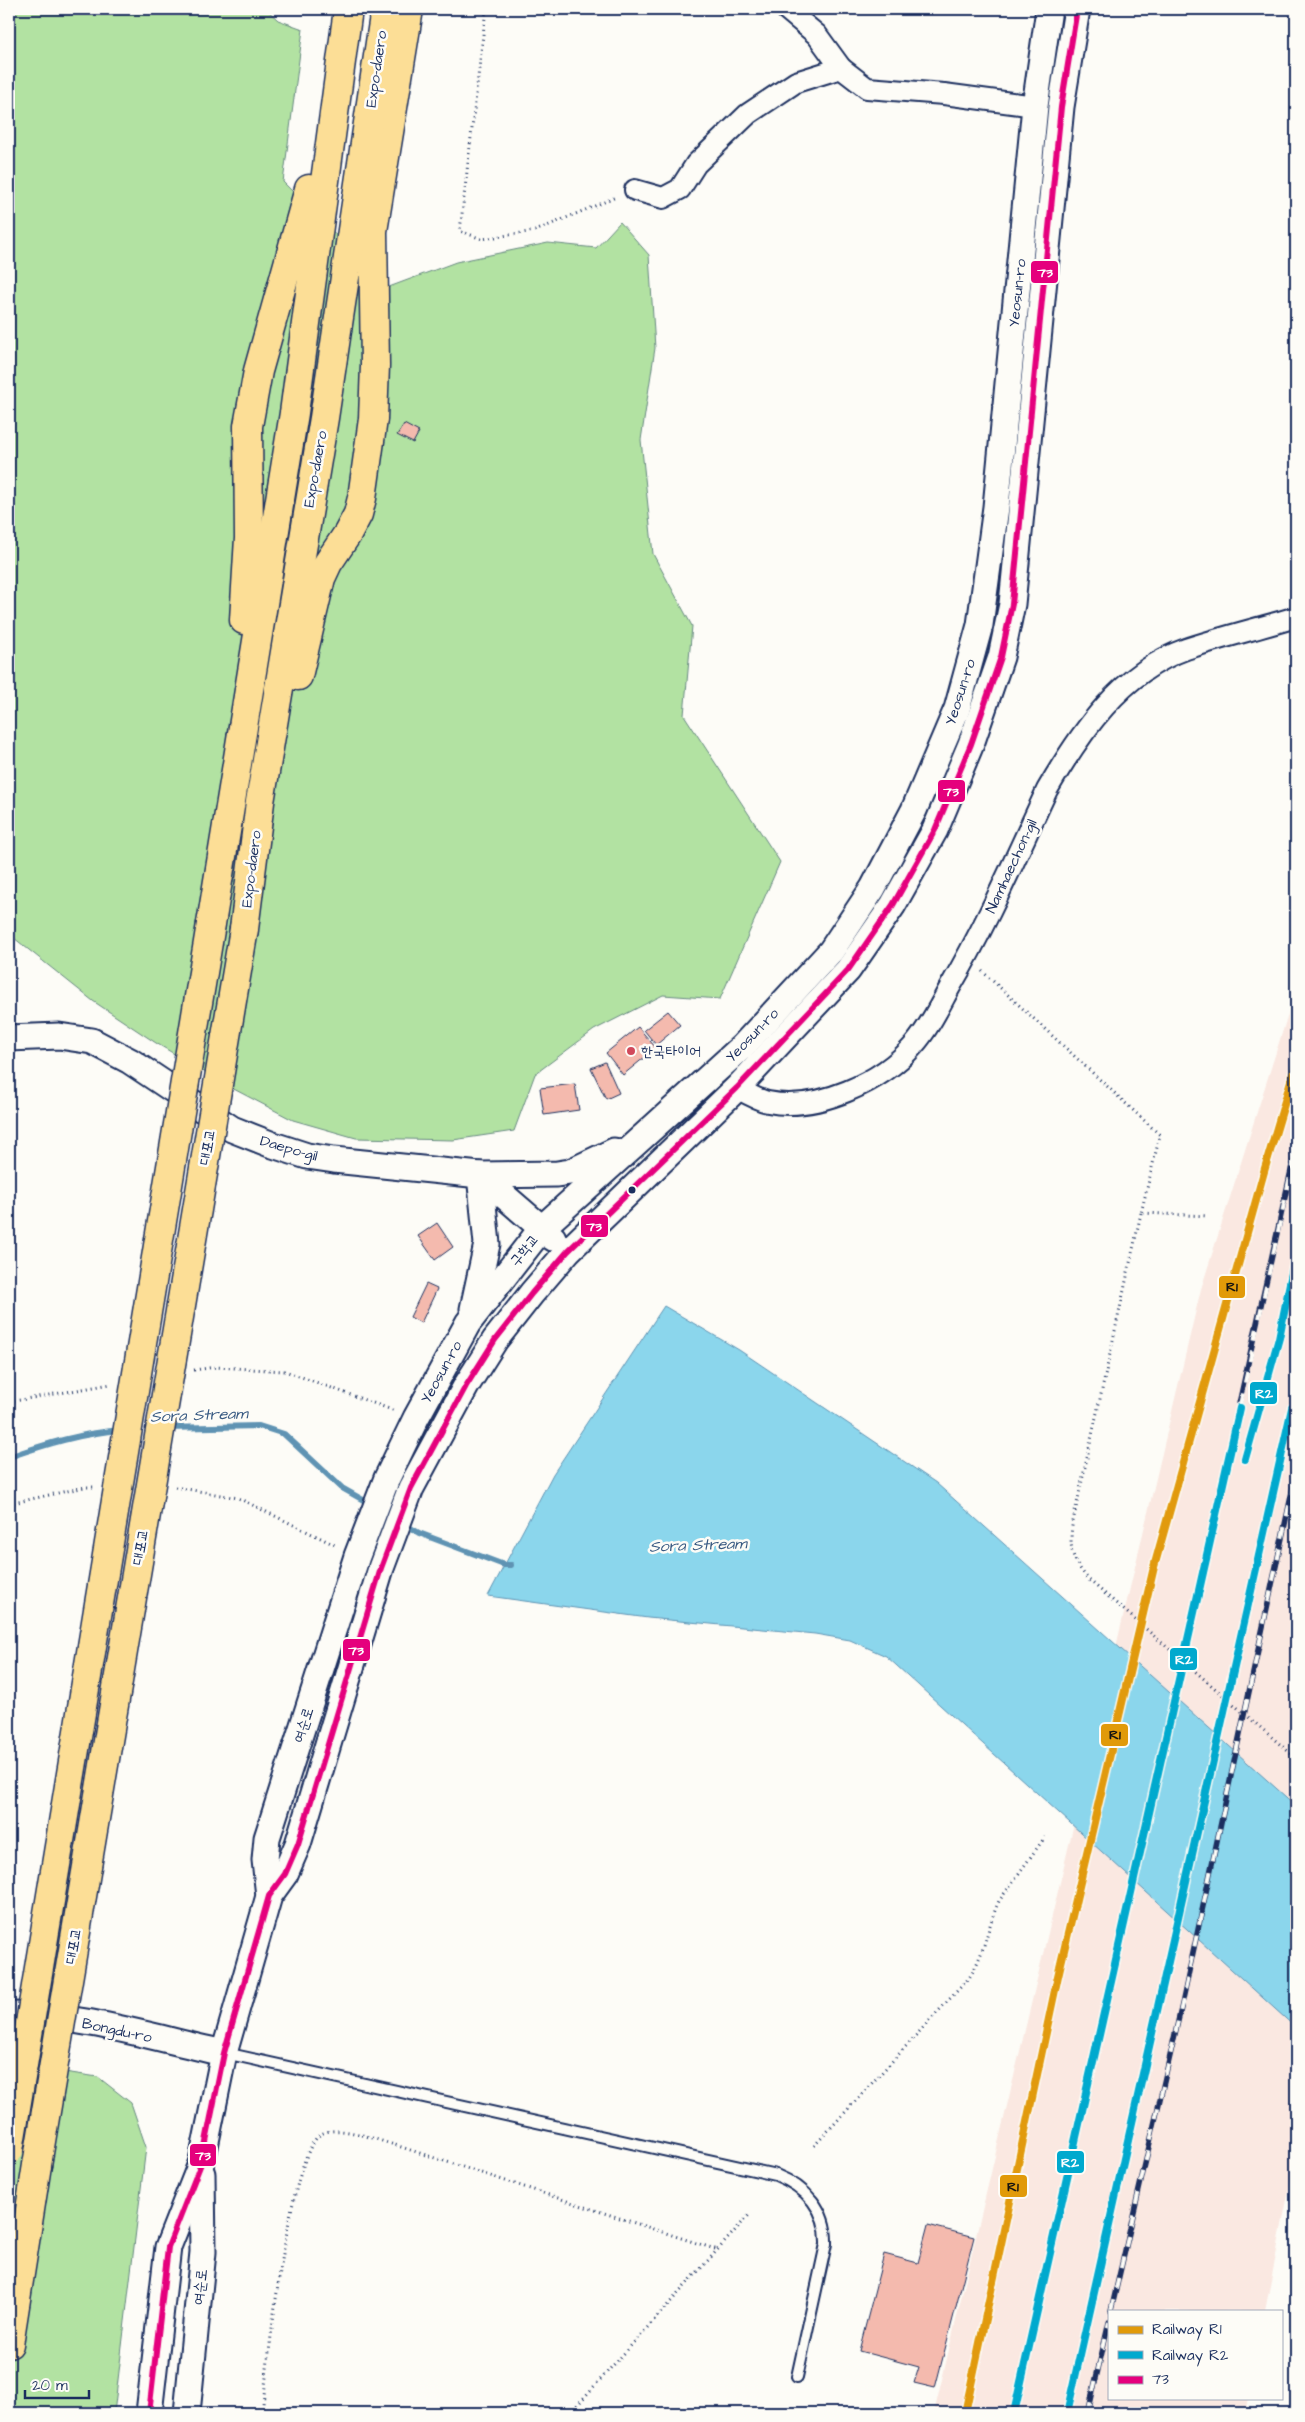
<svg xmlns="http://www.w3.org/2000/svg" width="1305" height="2422" viewBox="0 0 1305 2422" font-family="'Architects Daughter','Poor Story',sans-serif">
	<rect width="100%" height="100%" fill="#fdfcf7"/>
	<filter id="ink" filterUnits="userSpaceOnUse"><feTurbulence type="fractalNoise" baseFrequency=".02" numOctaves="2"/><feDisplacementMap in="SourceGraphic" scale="10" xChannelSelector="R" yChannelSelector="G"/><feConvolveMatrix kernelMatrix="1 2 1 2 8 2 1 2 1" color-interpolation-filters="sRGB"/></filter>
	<g filter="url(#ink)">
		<path fill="#fae8e1" d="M 1296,989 L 1296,2154 L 1265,2311 L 1109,2311 L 1109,2398 L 1248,2398 L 1245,2413 L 934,2413 L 1201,1289 Z"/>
		<g fill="#b2e2a2" stroke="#668880">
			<path d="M 9,9 L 266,9 L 278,20 L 303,29 L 283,182 L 389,287 L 456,262 L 548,243 L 596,248 L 620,222 L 649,255 L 655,348 L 641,440 L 653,554 L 692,626 L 684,715 L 780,862 L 720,999 L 663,995 L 594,1030 L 535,1074 L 514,1131 L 453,1140 L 356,1138 L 293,1120 L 228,1086 L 156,1043 L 93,1001 L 9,934 Z"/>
			<path d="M 37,2068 L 98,2077 L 131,2103 L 146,2147 L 114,2413 L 9,2413 L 9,2071 Z"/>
		</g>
		<path fill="#8bd6ec" stroke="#5e93b3" d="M 664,1306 L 739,1350 L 936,1483 L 1296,1806 L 1296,2028 L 886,1656 L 850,1640 L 815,1634 L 648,1618 L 488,1596 L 553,1474 Z"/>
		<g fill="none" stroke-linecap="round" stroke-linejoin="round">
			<g stroke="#5e93b3" stroke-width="6">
				<path d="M 166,1428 L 259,1426 L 284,1434 L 342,1488 L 372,1505"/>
				<path d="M 9,1457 C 46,1444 82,1433 121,1430"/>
				<path d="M 404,1524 L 419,1533 L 504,1565 L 511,1565"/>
			</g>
		</g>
		<g fill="#f4baae" stroke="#1b2f5e">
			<path d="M 404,424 L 419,432 L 413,443 L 397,435 Z"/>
			<path d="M 668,1011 L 680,1025 L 656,1045 L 644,1030 Z"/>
			<path d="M 638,1027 L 656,1048 L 623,1075 L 606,1053 Z"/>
			<path d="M 605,1062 L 619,1093 L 606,1099 L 591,1068 Z"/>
			<path d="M 575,1084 L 579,1110 L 544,1115 L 540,1088 Z"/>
			<path d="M 437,1223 L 453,1247 L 435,1260 L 418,1236 Z"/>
			<path d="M 426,1284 L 437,1289 L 421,1323 L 410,1317 Z"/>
			<path d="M 928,2225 L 974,2237 L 935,2388 L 914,2383 L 919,2367 L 859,2351 L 884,2254 L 918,2263 Z"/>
		</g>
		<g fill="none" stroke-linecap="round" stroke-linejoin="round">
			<defs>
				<path id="service" d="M 225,2053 L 776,2175 C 806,2187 827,2210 826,2244 L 797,2377"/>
				<g id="minor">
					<path d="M 786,9 L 817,35 L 841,68"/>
					<path d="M 635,190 L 663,198 L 680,189 L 696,164 L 748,114 L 796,82 L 841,68 L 867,88 L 944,94 L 1035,106"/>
					<path d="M 737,1088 C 746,1093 758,1100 768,1102 C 817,1112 882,1082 914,1045 C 929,1028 939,1007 950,987 C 987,924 1016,856 1047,790 C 1080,733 1121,672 1186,649 C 1222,637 1260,628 1296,617"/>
				</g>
				<g id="tertiary">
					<path d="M 9,1038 L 59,1036 L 92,1041 L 130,1061 L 232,1129 L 270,1144 L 307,1156 L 334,1160 L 480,1175 L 553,1238"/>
					<path d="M 473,1309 L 487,1244 L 480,1175 L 557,1174 L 570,1172 L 614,1151"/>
					<path d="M 269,1896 L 265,1860 L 267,1838 L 357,1556 L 387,1478 L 416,1418 L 468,1323 L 542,1228 L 742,1047 L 831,951 L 873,888 L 914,810 L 957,709 L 980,625 L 996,507 L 1035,106 L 1049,9"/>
					<path d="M 9,2015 C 79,2014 155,2038 224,2053"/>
					<path d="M 149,2413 L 168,2247 L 202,2161 L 224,2053 L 269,1896 L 285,1874 L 298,1844 L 381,1568 L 411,1488 L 466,1386 L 495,1340 L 532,1293 L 568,1251 L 737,1088 L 848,970 L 893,905 L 935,830 L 971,744 L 1001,657 L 1012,604 L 1061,107 L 1077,9"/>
					<path d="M 187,2413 L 203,2252 L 202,2174"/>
				</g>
				<g id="trunk">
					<path d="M 244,620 L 249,538 L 248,426 L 258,371 L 309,189"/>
					<path d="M 298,676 L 321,578 L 328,563 L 348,533 L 358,514 L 362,498 L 373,419 L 375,365 L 373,231 L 409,9"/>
					<path d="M 211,924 L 294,413 L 348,9"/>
					<path d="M 244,929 L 260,802 L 324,418 L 385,9"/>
					<path d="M 9,2344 L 37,2165"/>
				</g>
			</defs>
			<use href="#service" stroke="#1b2f5e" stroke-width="14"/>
			<use href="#minor" stroke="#1b2f5e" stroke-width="24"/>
			<use href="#tertiary" stroke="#1b2f5e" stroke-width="29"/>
			<use href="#trunk" stroke="#1b2f5e" stroke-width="31"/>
			<g stroke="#1b2f5e" stroke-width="3" stroke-dasharray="1 4" stroke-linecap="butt">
				<path d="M 486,9 L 460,231 L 482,239 L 535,231 L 616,197"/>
				<path d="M 982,971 L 1160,1135 L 1141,1213 L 1208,1216"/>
				<path d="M 1141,1213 L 1072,1526 C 1069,1551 1073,1561 1089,1580 L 1296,1758"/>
				<path d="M 194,1370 L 216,1367 L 285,1371 L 395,1411"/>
				<path d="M 9,1402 L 111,1384"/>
				<path d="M 175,1487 L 238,1498 L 337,1546"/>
				<path d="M 9,1504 L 85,1487 L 94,1487"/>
				<path d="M 814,2146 L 969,1978 C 985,1954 987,1927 999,1901 L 1045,1837"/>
				<path d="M 262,2413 C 267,2369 289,2152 321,2134 C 339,2124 376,2140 395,2145 L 718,2250"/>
				<path d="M 570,2413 L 750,2214"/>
			</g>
			<use href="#service" stroke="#fdfcf7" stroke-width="10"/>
			<use href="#minor" stroke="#fdfcf7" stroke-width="20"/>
			<use href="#tertiary" stroke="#fdfcf7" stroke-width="25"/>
			<use href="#trunk" stroke="#fcde96" stroke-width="28"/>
			<defs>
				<g id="rail">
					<path d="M 1111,2311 L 1182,2004 L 1296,1473"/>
					<path d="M 965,2413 L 1058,1976 L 1154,1567 L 1265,1168 L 1296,1064"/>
					<path d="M 1014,2413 C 1108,1992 1205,1571 1296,1148"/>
					<path d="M 1067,2413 L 1296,1389"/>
					<path d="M 1088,2413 L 1109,2322"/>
				</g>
			</defs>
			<use href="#rail" stroke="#1b2f5e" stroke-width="5.5"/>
			<use href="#rail" stroke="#fdfcf7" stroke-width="4" stroke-dasharray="11" stroke-linecap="butt"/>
			<defs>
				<g id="trunk-bridge">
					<path d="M 9,2150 L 211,924"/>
					<path d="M 37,2165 L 244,929"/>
				</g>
			</defs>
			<use href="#trunk-bridge" stroke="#1b2f5e" stroke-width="31" stroke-linecap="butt"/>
			<use href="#trunk-bridge" stroke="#fcde96" stroke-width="28"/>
			<defs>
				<path id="bus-1" d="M 149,2413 L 168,2247 L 202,2161 L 224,2053 L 269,1896 L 285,1874 L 298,1844 L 381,1568 L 411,1488 L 466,1386 L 495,1340 L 532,1293 L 568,1251 L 737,1088 L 848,970 L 893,905 L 935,830 L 971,744 L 1001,657 L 1012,604 L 1061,107 L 1077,9"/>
			</defs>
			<use href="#bus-1" stroke="#fdfcf7" stroke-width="10"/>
			<use href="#bus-1" stroke="#e5007d" stroke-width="6"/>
			<defs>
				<path id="rail-1" d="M 965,2413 L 1058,1976 L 1154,1567 L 1265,1168 L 1296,1064"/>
				<g id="rail-2">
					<path d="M 1245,1459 L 1279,1338 L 1296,1253"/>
					<path d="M 1014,2413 L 1240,1408"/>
					<path d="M 1067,2413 L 1292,1408"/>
				</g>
			</defs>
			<use href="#rail-1" stroke="#fdfcf7" stroke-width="11"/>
			<use href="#rail-2" stroke="#fdfcf7" stroke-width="11"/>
			<use href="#rail-1" stroke="#e19a09" stroke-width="8"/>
			<use href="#rail-2" stroke="#00a9ce" stroke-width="8"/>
		</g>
	</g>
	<circle fill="#d1495b" stroke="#fdfcf7" stroke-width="2" cx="631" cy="1051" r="5"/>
	<circle fill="#1b2f5e" stroke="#fdfcf7" stroke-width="2" cx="632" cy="1190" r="4.5"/>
	<g text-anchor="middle" stroke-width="5" stroke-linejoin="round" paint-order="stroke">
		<g font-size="15" fill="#1b2f5e" stroke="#fdfcf7">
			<text transform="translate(376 69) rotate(-82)" y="5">Expo-daero</text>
			<text transform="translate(1017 293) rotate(-84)" y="5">Yeosun-ro</text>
			<text transform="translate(315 469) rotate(-80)" y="5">Expo-daero</text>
			<text transform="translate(960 692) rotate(-72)" y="5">Yeosun-ro</text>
			<text transform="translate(1011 866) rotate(-65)" y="5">Namhaechon-gil</text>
			<text transform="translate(251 869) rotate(-83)" y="5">Expo-daero</text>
			<text transform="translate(752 1035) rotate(-46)" y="5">Yeosun-ro</text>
			<text transform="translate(207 1147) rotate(-80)" y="5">대포교</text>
			<text transform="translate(289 1148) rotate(16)" y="5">Daepo-gil</text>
			<text transform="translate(524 1250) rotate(-51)" y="5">구학교</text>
			<text transform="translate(441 1372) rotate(-61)" y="5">Yeosun-ro</text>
			<text transform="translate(140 1547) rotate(-80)" y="5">대포교</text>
			<text transform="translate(303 1725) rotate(-72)" y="5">여순로</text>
			<text transform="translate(73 1946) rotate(-80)" y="5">대포교</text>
			<text transform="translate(117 2030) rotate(12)" y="5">Bongdu-ro</text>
			<text transform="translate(200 2287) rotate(-84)" y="5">여순로</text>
		</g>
		<g font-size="15" fill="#1b2f5e" stroke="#fdfcf7" text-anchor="start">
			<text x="641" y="1056">한국타이어</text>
		</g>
		<g font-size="16" font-style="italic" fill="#375982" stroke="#fdfcf7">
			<text transform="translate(199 1414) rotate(-2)" y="6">Sora Stream</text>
			<text transform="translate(698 1544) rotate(-2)" y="6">Sora Stream</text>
		</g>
	</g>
	<g stroke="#fdfcf7" stroke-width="2">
		<rect x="1030" y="260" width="29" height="24" rx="5" fill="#e5007d"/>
		<rect x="937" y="779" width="29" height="24" rx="5" fill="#e5007d"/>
		<rect x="580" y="1214" width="29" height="24" rx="5" fill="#e5007d"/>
		<rect x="1218" y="1275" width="28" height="24" rx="5" fill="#e19a09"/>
		<rect x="1249" y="1381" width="29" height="24" rx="5" fill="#00a9ce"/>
		<rect x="342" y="1638" width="29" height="24" rx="5" fill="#e5007d"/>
		<rect x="1169" y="1647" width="29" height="24" rx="5" fill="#00a9ce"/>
		<rect x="1100" y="1723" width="29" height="24" rx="5" fill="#e19a09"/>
		<rect x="189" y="2143" width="28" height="24" rx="5" fill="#e5007d"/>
		<rect x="1056" y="2150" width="29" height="24" rx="5" fill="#00a9ce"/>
		<rect x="999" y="2174" width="29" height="24" rx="5" fill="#e19a09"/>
	</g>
	<g font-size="14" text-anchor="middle" font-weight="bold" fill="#fff">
		<text x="1045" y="277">73</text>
		<text x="951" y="796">73</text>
		<text x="594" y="1231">73</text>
		<text x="1264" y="1398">R2</text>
		<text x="356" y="1655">73</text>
		<text x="1184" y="1664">R2</text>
		<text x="203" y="2160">73</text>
		<text x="1070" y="2167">R2</text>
	</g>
	<g font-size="14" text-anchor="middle" font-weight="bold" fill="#111">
		<text x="1232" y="1291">R1</text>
		<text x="1115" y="1739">R1</text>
		<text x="1013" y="2191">R1</text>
	</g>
	<rect width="1305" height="2422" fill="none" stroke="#fdfcf7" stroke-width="30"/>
	<rect x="15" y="15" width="1275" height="2392" fill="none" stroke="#1b2f5e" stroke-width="2" filter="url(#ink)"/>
	<rect x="1108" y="2310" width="175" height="90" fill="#fdfcf7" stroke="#a3aaba"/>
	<rect x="1118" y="2326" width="25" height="8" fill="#e19a09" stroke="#a3aaba"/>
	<text x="1152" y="2334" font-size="15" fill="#1b2f5e">Railway R1</text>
	<rect x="1118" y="2351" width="25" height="8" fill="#00a9ce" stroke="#a3aaba"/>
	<text x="1152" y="2360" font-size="15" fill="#1b2f5e">Railway R2</text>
	<rect x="1118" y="2376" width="25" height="8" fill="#e5007d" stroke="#a3aaba"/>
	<text x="1152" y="2384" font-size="15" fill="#1b2f5e">73</text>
	<path d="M25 2390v8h64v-8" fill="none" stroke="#1b2f5e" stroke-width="2.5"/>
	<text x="32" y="2390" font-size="15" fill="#1b2f5e" stroke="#fdfcf7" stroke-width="4" paint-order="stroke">20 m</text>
</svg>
